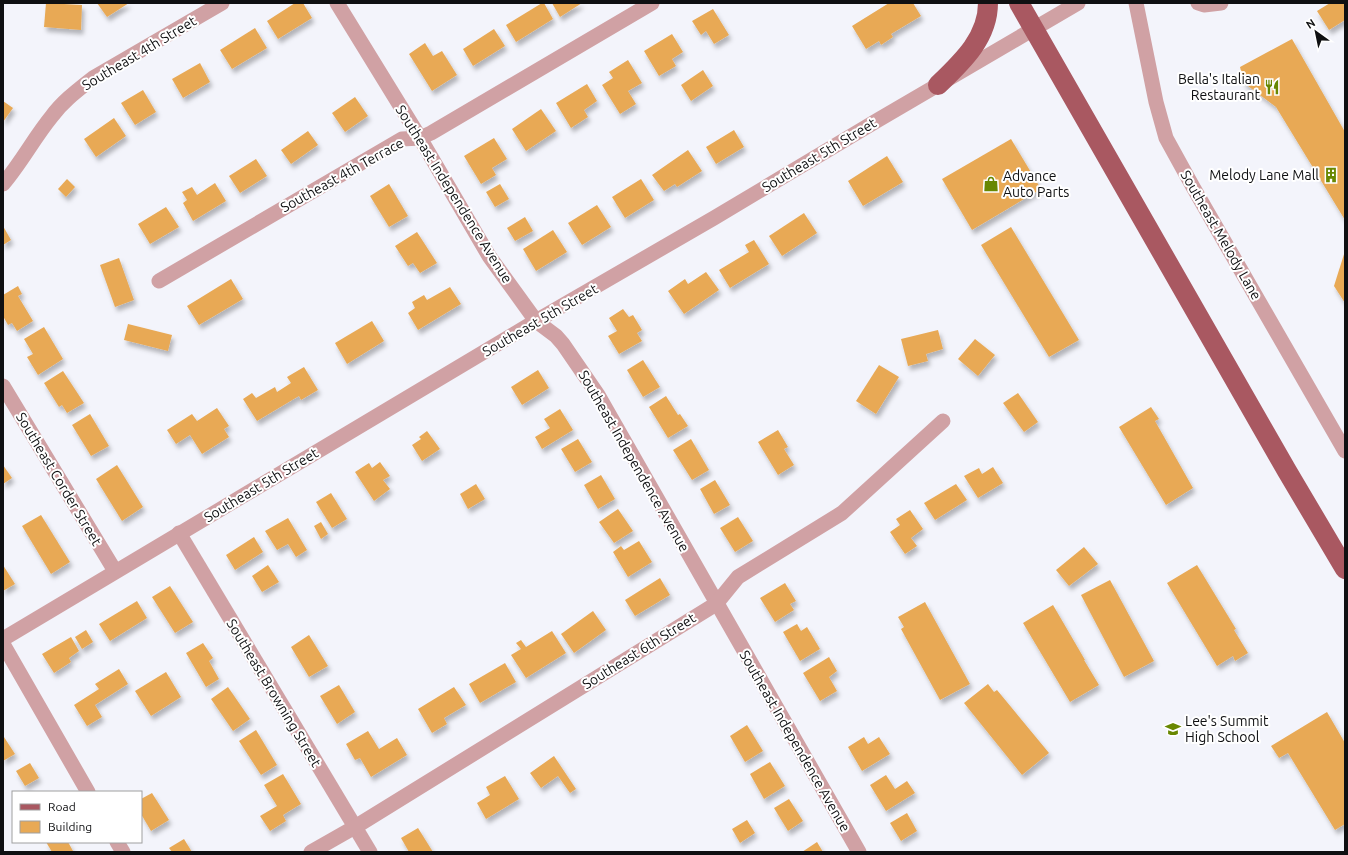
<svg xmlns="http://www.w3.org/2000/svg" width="1348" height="855" viewBox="0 0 1348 855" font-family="Ubuntu,sans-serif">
	<defs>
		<filter id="shadow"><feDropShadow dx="2.5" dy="4.5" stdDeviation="2" flood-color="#0004"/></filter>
	</defs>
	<rect width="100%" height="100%" fill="#f3f4fb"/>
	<g fill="#e8a955" filter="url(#shadow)">
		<path d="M 46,3 L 82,5 L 81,30 L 44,27 Z"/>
		<path d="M 97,3 L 129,3 L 107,17 Z"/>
		<path d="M 295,3 L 303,3 L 312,18 L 278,39 L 267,21 Z"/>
		<path d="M 542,3 L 544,3 L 553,19 L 516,42 L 506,25 Z"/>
		<path d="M 552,3 L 582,3 L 560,17 Z"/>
		<path d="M 889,3 L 913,3 L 921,16 L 891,34 L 893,37 L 881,45 L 879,41 L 866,49 L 852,26 Z"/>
		<path d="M 1330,3 L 1345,3 L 1345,20 L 1329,30 L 1317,11 Z"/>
		<path d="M 713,9 L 729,35 L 714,44 L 706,31 L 701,35 L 692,21 Z"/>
		<path d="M 255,28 L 267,48 L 232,69 L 220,50 Z"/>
		<path d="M 494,29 L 505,46 L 473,66 L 463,49 Z"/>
		<path d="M 672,34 L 683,52 L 672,59 L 676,66 L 659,76 L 644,51 Z"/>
		<path d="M 1292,39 L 1345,132 L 1345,220 L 1276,107 L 1244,83 L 1240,67 Z"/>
		<path d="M 425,43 L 433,56 L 442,51 L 457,75 L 432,91 L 409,54 Z"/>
		<path d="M 628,60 L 642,83 L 628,91 L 636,104 L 620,114 L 602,85 L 613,78 L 609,72 Z"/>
		<path d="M 200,63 L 210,82 L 183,98 L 172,79 Z"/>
		<path d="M 703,70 L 713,86 L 691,101 L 681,85 Z"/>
		<path d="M 587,84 L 597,101 L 584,110 L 588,117 L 571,128 L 556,103 Z"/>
		<path d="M 143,90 L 156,112 L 135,125 L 121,103 Z"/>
		<path d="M 355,97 L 368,116 L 345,132 L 332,113 Z"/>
		<path d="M 3,101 L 13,108 L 3,122 Z"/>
		<path d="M 541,109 L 556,131 L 526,151 L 512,129 Z"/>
		<path d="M 114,118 L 126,136 L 96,157 L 84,139 Z"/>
		<path d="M 734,130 L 744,147 L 716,164 L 706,147 Z"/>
		<path d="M 308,131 L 318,145 L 291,164 L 281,150 Z"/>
		<path d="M 494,138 L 507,159 L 492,168 L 496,175 L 481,184 L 464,156 Z"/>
		<path d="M 1011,139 L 1041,189 L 972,230 L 942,179 Z"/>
		<path d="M 688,150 L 702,171 L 677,187 L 675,184 L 664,191 L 652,175 Z"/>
		<path d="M 887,156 L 903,182 L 863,206 L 848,181 Z"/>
		<path d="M 256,159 L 267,176 L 240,193 L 229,176 Z"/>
		<path d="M 67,179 L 75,187 L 66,197 L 58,189 Z"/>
		<path d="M 641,179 L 654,200 L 625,218 L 612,197 Z"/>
		<path d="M 215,183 L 226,201 L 193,221 L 183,203 L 187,200 L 182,192 L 192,187 L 197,195 Z"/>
		<path d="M 389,184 L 408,216 L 389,227 L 370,196 Z"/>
		<path d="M 500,184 L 509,199 L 495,207 L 486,192 Z"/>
		<path d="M 597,205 L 611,227 L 582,245 L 568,223 Z"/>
		<path d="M 166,207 L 179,227 L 150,244 L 138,224 Z"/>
		<path d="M 804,213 L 817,233 L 782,256 L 769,236 Z"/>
		<path d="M 525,217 L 533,231 L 515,241 L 507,228 Z"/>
		<path d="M 3,226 L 11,240 L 3,245 Z"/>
		<path d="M 1011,227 L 1079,340 L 1049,357 L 981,245 Z"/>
		<path d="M 553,230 L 567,252 L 536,271 L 523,249 Z"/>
		<path d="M 417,232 L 437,263 L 420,273 L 413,263 L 408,266 L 395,246 Z"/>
		<path d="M 754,240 L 769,264 L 730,288 L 719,270 L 749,252 L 745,245 Z"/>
		<path d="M 1345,251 L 1345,303 L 1334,286 Z"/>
		<path d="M 119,258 L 134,300 L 115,307 L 100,265 Z"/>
		<path d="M 706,272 L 719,290 L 684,314 L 668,291 L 685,279 L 688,284 Z"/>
		<path d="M 231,279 L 243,299 L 199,325 L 187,306 Z"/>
		<path d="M 18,286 L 22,294 L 18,296 L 33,321 L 17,331 L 12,323 L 8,325 L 3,316 L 3,295 Z"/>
		<path d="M 450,287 L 461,304 L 418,330 L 408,313 L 415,308 L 412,302 L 424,295 L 427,300 Z"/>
		<path d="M 623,309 L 629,317 L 633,315 L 642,330 L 637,333 L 642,341 L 619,354 L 608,336 L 617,331 L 609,318 Z"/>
		<path d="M 372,321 L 384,341 L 347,364 L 335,343 Z"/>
		<path d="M 128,324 L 172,335 L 168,351 L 124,340 Z"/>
		<path d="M 44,327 L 63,359 L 38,375 L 27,357 L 33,354 L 24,339 Z"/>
		<path d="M 938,330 L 943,349 L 926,354 L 928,361 L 908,366 L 901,339 Z"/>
		<path d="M 975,339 L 995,355 L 978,376 L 958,359 Z"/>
		<path d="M 643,360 L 660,387 L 643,397 L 627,370 Z"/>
		<path d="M 879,365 L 899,377 L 876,414 L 856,401 Z"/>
		<path d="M 304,367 L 318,390 L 301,400 L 299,396 L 257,421 L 243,399 L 252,393 L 256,398 L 275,387 L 277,392 L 291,383 L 287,377 Z"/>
		<path d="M 538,370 L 549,388 L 522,405 L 511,387 Z"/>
		<path d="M 63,371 L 84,403 L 67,413 L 62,405 L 59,407 L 44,383 Z"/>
		<path d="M 1018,393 L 1038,422 L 1024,432 L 1003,403 Z"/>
		<path d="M 666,396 L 678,415 L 680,414 L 688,426 L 668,438 L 649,407 Z"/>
		<path d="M 1151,407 L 1159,419 L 1155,421 L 1193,488 L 1166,505 L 1119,427 Z"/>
		<path d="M 217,408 L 229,426 L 224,429 L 229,437 L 202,454 L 190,435 L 176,444 L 167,430 L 192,414 L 197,421 Z"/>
		<path d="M 560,409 L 573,430 L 542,449 L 535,437 L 550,428 L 544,419 Z"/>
		<path d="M 90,414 L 109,446 L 91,456 L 72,425 Z"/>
		<path d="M 778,430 L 788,447 L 784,449 L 794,465 L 778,475 L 758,442 Z"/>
		<path d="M 427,431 L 440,449 L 422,461 L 412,445 L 421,439 L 419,437 Z"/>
		<path d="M 578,439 L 592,462 L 575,472 L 561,449 Z"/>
		<path d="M 691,439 L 709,470 L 692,480 L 673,450 Z"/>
		<path d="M 380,462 L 390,476 L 383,480 L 390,489 L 374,501 L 355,472 L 369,463 L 372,468 Z"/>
		<path d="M 3,465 L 12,478 L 3,484 Z"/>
		<path d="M 117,465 L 143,507 L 122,521 L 96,479 Z"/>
		<path d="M 993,467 L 1003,483 L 978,498 L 964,476 L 979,468 L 982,474 Z"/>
		<path d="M 601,475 L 615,499 L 598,509 L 584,485 Z"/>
		<path d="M 715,480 L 730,505 L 714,514 L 700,489 Z"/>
		<path d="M 476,484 L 485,499 L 468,509 L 460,494 Z"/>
		<path d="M 956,484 L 967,500 L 935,520 L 924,503 Z"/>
		<path d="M 331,493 L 347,519 L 332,528 L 316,502 Z"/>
		<path d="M 618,509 L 633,531 L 614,543 L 599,522 Z"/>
		<path d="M 910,510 L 923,529 L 911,538 L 917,546 L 905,554 L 890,532 L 900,525 L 896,519 Z"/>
		<path d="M 41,515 L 70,562 L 51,574 L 22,526 Z"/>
		<path d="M 738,517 L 753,541 L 735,552 L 720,528 Z"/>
		<path d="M 288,518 L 307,550 L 296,557 L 288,544 L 277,550 L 265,531 Z"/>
		<path d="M 321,522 L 328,534 L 321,539 L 314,526 Z"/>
		<path d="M 254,537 L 263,552 L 235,570 L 226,555 Z"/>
		<path d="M 639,541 L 652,562 L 628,577 L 613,552 L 621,546 L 624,550 Z"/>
		<path d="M 1084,547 L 1098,564 L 1069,586 L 1056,570 Z"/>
		<path d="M 3,565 L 15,584 L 3,591 Z"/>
		<path d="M 268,565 L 279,582 L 262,592 L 252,576 Z"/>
		<path d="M 1197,565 L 1236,629 L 1234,630 L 1248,653 L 1235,661 L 1233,656 L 1217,666 L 1167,583 Z"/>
		<path d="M 660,578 L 670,595 L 635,616 L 625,600 Z"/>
		<path d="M 1110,580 L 1154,661 L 1124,677 L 1081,595 Z"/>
		<path d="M 785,583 L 796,601 L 790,604 L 794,610 L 775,622 L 760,598 Z"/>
		<path d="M 170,586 L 193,622 L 175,633 L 152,597 Z"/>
		<path d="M 137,601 L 147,618 L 110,641 L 99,624 Z"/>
		<path d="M 925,602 L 970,684 L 940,700 L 901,629 L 904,627 L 898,617 Z"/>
		<path d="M 1053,605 L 1085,660 L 1084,660 L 1099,685 L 1070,702 L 1023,623 Z"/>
		<path d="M 593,611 L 606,630 L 574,653 L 561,634 Z"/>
		<path d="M 797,624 L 801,631 L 807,627 L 820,649 L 800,661 L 783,632 Z"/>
		<path d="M 86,630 L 93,642 L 82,649 L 75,637 Z"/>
		<path d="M 552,631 L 566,653 L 526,678 L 511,655 L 521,649 L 516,643 L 521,640 L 526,647 Z"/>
		<path d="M 309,635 L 328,666 L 309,677 L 291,647 Z"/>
		<path d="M 71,637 L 79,651 L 69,658 L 71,662 L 54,673 L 42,654 Z"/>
		<path d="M 203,643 L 213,658 L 209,661 L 219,679 L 206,687 L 186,653 Z"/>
		<path d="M 829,657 L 837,671 L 829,677 L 837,691 L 820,701 L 803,673 Z"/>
		<path d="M 505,663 L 516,682 L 480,703 L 469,684 Z"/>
		<path d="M 119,669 L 128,684 L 95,705 L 102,717 L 87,726 L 74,705 L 99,689 L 95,684 Z"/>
		<path d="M 166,672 L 181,697 L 151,716 L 135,691 Z"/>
		<path d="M 988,684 L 994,692 L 997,690 L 1049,753 L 1022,775 L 964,703 Z"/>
		<path d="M 339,685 L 355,712 L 337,724 L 320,696 Z"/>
		<path d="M 228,687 L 250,719 L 233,731 L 211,699 Z"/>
		<path d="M 454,687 L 466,705 L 444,718 L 447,724 L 432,733 L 418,709 Z"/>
		<path d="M 1327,712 L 1345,743 L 1345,824 L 1335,830 L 1288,753 L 1279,758 L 1271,746 Z"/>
		<path d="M 747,725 L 763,751 L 745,762 L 730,736 Z"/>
		<path d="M 256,730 L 277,765 L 261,775 L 239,741 Z"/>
		<path d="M 368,731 L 379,749 L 397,738 L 407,755 L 371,777 L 360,758 L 355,760 L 346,744 Z"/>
		<path d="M 4,737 L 15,754 L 3,761 L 3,738 Z"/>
		<path d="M 864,737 L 868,744 L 879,737 L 890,754 L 862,771 L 848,747 Z"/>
		<path d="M 554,756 L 576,789 L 570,793 L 558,776 L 541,788 L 530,773 Z"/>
		<path d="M 770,762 L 785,786 L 764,799 L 750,774 Z"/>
		<path d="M 30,763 L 39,778 L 25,786 L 16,771 Z"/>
		<path d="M 283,774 L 301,804 L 283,815 L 286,821 L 270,831 L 260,816 L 277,806 L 264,785 Z"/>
		<path d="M 886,775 L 895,789 L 907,781 L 915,793 L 886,811 L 870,785 Z"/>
		<path d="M 505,776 L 519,799 L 486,819 L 477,803 L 490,795 L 486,787 Z"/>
		<path d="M 152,793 L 169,820 L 151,831 L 141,814 L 141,799 Z"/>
		<path d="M 789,799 L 803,821 L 788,831 L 774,808 Z"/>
		<path d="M 907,813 L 917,831 L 901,841 L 890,823 Z"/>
		<path d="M 747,820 L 755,833 L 740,843 L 732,829 Z"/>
		<path d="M 418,828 L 433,852 L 409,852 L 401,838 Z"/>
		<path d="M 184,839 L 192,852 L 172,852 L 169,848 Z"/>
		<path d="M 46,842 L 68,842 L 73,851 L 52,852 Z"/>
		<path d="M 817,842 L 823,852 L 802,852 Z"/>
	</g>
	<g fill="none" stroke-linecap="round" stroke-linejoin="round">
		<g stroke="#d0a1a4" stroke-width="15">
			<path d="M 337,3 L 420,138 L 489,256 L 536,321 L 556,336 L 563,344 L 598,395 L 859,852"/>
			<path d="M 1136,3 L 1156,102 L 1166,138 L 1193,187 L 1345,451"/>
			<path d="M 1198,3 L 1204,5 L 1221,3"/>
			<path d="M 3,184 C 21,163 34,138 52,116 C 63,101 78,90 93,78 L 222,3"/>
			<path d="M 159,281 L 402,139 L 420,138 L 431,133 L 652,3"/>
			<path d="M 3,386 L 115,571"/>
			<path d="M 179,533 L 370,852"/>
			<path d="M 3,639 L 536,321 L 714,218 L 878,120 L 1078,3"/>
			<path d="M 3,644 L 88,792"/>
			<path d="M 117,842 L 123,852"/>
			<path d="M 311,852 L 355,827 L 716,604 L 738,577 L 842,513 L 943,421"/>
		</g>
		<g stroke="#a95861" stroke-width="20">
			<path d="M 1019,3 L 1287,471 L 1345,569"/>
			<path d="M 938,85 C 962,62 988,38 988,3"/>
		</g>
	</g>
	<defs>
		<symbol id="restaurant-bare" viewBox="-9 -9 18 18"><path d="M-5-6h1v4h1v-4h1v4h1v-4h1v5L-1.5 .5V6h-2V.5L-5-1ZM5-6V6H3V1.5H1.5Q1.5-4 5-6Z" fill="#688701" stroke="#fff" stroke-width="2.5" paint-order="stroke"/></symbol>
		<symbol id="building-bare" viewBox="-9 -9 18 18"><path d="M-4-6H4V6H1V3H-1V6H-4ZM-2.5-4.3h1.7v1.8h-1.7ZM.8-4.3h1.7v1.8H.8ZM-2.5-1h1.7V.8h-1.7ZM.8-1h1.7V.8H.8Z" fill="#688701" stroke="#fff" stroke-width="2.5" paint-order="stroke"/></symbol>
		<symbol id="shop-bare" viewBox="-9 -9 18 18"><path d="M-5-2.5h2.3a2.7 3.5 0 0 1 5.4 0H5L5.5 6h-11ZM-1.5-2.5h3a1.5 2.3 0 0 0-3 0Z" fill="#688701" stroke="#fff" stroke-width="2.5" paint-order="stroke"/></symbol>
		<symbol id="school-bare" viewBox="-9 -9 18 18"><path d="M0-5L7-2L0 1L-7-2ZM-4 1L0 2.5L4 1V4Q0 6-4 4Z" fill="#688701" stroke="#fff" stroke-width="2.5" paint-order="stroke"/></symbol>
	</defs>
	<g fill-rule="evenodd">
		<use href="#restaurant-bare" x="1261" y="76" width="22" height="22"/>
		<use href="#building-bare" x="1320" y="164" width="22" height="22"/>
		<use href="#shop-bare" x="980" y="173" width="22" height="22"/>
		<use href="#school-bare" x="1162" y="718" width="22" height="22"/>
	</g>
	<g text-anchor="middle" stroke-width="4" stroke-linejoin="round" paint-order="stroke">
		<g font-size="14" fill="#0f1012" stroke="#fff">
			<text transform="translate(139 53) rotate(-31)" y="5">Southeast 4th Street</text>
			<text transform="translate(819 155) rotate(-31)" y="5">Southeast 5th Street</text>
			<text transform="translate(342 175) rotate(-29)" y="5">Southeast 4th Terrace</text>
			<text transform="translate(454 194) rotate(58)" y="5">Southeast Independence Avenue</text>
			<text transform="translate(1221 235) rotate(60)" y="5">Southeast Melody Lane</text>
			<text transform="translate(540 320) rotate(-30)" y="5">Southeast 5th Street</text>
			<text transform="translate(634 461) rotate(60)" y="5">Southeast Independence Avenue</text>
			<text transform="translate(59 479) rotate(59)" y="5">Southeast Corder Street</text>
			<text transform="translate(261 485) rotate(-31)" y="5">Southeast 5th Street</text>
			<text transform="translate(639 651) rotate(-32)" y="5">Southeast 6th Street</text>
			<text transform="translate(274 693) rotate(59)" y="5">Southeast Browning Street</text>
			<text transform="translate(795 741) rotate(60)" y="5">Southeast Independence Avenue</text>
		</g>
		<g font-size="14" fill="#0f1012" stroke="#fff" text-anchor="end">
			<text x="1260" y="84">Bella's Italian<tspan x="1260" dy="16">Restaurant</tspan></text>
			<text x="1319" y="180">Melody Lane Mall</text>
			<text x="1003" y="181" text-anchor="start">Advance<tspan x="1003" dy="16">Auto Parts</tspan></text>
			<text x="1185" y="726" text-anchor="start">Lee's Summit<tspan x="1185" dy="16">High School</tspan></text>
		</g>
	</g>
	<rect width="1348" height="855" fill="none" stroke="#0f1012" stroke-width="8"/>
	<rect x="12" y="791" width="130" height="52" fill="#ffffff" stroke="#9f9fa0"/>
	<rect x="20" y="804" width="20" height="6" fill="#a95861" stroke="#9f9fa0"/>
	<text x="48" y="811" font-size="12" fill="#0f1012">Road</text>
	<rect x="20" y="821" width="20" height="12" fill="#e8a955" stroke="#9f9fa0"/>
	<text x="48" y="831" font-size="12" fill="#0f1012">Building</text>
	<g transform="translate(1316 32) rotate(327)" stroke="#ffffff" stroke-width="3" paint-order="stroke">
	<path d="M0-3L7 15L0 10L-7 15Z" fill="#0f1012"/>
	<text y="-6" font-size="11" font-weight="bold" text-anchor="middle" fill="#0f1012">N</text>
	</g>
</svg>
